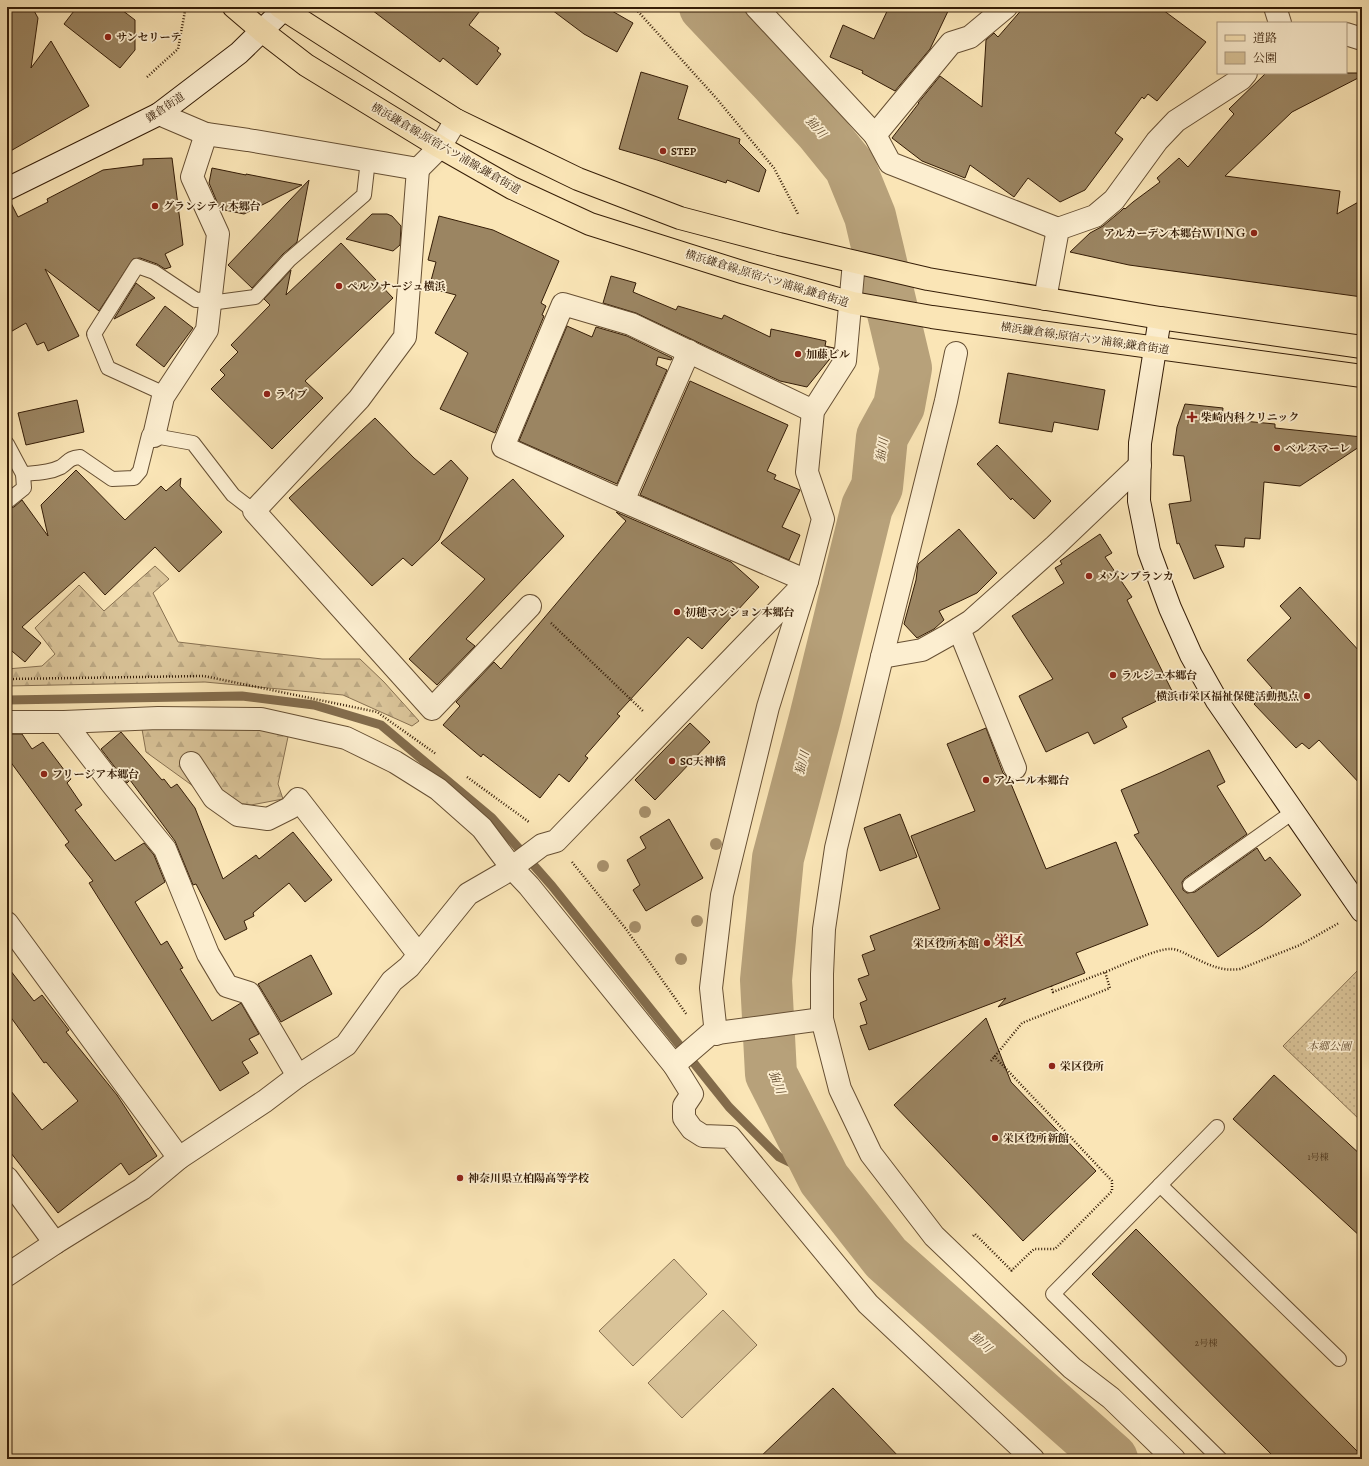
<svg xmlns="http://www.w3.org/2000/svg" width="1369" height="1466" viewBox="0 0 1369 1466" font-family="Alegreya,'Noto Serif JP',serif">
	<defs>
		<pattern id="green-dots" width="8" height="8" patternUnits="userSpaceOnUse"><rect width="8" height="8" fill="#d9c398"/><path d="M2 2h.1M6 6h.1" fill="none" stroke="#bba782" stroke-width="1.8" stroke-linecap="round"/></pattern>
		<pattern id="forest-firs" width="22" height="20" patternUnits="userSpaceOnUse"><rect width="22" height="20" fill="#d9c398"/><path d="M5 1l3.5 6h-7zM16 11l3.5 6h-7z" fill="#bba782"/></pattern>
	</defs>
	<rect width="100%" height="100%" fill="#fae5b6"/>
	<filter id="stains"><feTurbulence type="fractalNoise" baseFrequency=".005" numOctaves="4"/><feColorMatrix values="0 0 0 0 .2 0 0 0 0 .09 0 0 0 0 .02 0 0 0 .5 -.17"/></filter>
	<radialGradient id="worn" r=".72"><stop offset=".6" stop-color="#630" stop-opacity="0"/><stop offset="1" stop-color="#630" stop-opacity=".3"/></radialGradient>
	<path fill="url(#green-dots)" stroke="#877050" d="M 1362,966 L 1362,1122 L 1283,1046 Z"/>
	<g fill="url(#forest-firs)" stroke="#877050">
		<path d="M 155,566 L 169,579 L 153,593 L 178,642 L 322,659 L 360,659 L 384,682 L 419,721 L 412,726 L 343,695 L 205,682 L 7,686 L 7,669 L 42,666 L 55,654 L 35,628 L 79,585 L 104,611 Z"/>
		<path d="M 139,712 L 292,718 L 278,784 L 283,799 L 251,805 L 211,799 L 146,752 Z"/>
	</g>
	<g fill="#d9c398" stroke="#877050">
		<path d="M 674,1259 L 707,1294 L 633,1366 L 599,1331 Z"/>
		<path d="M 723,1310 L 757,1345 L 682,1418 L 648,1383 Z"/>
	</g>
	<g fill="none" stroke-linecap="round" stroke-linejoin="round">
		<path stroke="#836c4c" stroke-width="9" d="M 7,700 L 242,696 L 314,705 L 381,725 L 492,818 L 552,886 L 729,1107 L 779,1157 L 824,1179"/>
		<path stroke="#b7a17a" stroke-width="52" d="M 705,7 L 775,81 L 820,130 L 850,167 L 870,216 L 906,368 L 899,406 L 882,437 L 877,487 L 867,507 L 815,718 L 778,858 L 766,980 L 771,1074 L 824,1179 L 886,1258 L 1112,1459"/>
	</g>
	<g fill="#9b8562" stroke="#351d07">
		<path d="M 7,7 L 32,7 L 38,18 L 31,68 L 51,41 L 89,106 L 7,153 Z"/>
		<path d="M 77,7 L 118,7 L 135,20 L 135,50 L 120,68 L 64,24 Z"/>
		<path d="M 368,7 L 483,7 L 469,25 L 499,48 L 497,51 L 501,54 L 477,85 L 443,58 L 440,62 Z"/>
		<path d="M 548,7 L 605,7 L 633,23 L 617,52 L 584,34 Z"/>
		<path d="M 889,7 L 950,7 L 930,49 L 895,91 L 862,73 L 863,71 L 830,57 L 843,25 L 874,39 Z"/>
		<path d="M 1024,7 L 1159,7 L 1206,42 L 1157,101 L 1148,94 L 1144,99 L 1142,97 L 1115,133 L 1123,139 L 1085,190 L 1060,202 L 1028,178 L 1014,197 L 970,165 L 965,178 L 922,161 L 892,138 L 919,103 L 918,103 L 940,76 L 982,107 L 986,40 L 994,33 L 998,37 Z"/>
		<path d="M 641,72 L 688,86 L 678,119 L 740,139 L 739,143 L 766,170 L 759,192 L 727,180 L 726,183 L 657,160 L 619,149 Z"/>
		<path d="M 1266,73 L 1362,73 L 1362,76 L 1292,112 L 1225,176 L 1340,191 L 1337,214 L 1362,200 L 1362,297 L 1129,265 L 1070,252 L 1090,233 L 1103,226 L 1121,211 L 1124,208 L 1125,209 L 1133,202 L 1160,182 L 1157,178 L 1179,158 L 1188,167 L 1234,114 L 1229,109 Z"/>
		<path d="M 172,158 L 183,245 L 165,254 L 171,267 L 165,269 L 157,264 L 140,258 L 133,259 L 99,311 L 45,269 L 79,336 L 48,351 L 44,342 L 37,345 L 26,323 L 7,334 L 7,201 L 10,201 L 18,217 L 48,202 L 47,199 L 103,170 L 143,165 L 143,159 Z"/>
		<path d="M 212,168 L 246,175 L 246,174 L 302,185 L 244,214 L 220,209 L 209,183 Z"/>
		<path d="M 309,180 L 297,242 L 283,254 L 252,288 L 228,265 Z"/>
		<path d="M 372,214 L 387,214 L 392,216 L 401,226 L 400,245 L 393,251 L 346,239 Z"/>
		<path d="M 439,216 L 493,230 L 559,261 L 541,303 L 546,306 L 542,315 L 544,316 L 495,433 L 440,409 L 468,353 L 435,333 L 456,295 L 429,288 L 436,262 L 428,260 Z"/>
		<path d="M 341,243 L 393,298 L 305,381 L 323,398 L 272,449 L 211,389 L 225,375 L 220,370 L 238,352 L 231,345 L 270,305 L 264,299 L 291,270 L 286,295 Z"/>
		<path d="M 611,276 L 636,283 L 633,292 L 676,310 L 678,306 L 722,319 L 724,315 L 770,337 L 771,329 L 826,341 L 825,346 L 834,348 L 833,355 L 807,387 L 780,381 L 636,313 L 603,303 Z"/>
		<path d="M 136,283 L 155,298 L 114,319 Z"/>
		<path d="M 165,306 L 193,328 L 164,367 L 136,345 Z"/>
		<path d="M 567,326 L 592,337 L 596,327 L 627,336 L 672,358 L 671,360 L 658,357 L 656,365 L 667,370 L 617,484 L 519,441 Z"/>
		<path d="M 1008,373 L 1105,390 L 1098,430 L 1054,422 L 1052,432 L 999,423 Z"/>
		<path d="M 690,381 L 788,425 L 767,471 L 776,475 L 774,479 L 800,490 L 782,527 L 800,535 L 789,560 L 640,495 Z"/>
		<path d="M 77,400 L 84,432 L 26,445 L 18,413 Z"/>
		<path d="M 1185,404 L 1223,408 L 1222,419 L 1275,424 L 1275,428 L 1362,437 L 1362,445 L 1300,486 L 1264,482 L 1260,539 L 1245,538 L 1244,547 L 1215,545 L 1224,567 L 1194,579 L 1179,543 L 1177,544 L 1169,504 L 1191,501 L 1184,456 L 1173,455 L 1177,427 Z"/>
		<path d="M 375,418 L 414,458 L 434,475 L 451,460 L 468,478 L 439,540 L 412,566 L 403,558 L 372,586 L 289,498 Z"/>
		<path d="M 997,445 L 1051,501 L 1034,519 L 1012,498 L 1011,500 L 977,464 Z"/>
		<path d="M 76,470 L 125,520 L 161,486 L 166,491 L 181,478 L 180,486 L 222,532 L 179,572 L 155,547 L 105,595 L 84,572 L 22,627 L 41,643 L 25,662 L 7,647 L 7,508 L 14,507 L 22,500 L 48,536 L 41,505 Z"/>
		<path d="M 513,479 L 564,536 L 466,639 L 475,646 L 437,685 L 409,659 L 485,579 L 441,543 Z"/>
		<path d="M 616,512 L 731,562 L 759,587 L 702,649 L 688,637 L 617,714 L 620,716 L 585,756 L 588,758 L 569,782 L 559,774 L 540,798 L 483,754 L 481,757 L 443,725 L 460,706 L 456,702 L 494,662 L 501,669 L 626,521 Z"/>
		<path d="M 959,529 L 997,573 L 977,593 L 939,611 L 944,620 L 934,629 L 917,638 L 904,624 L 916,580 L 918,564 Z"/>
		<path d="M 1100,534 L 1112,553 L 1105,557 L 1132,597 L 1127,600 L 1173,693 L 1122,718 L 1127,727 L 1094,744 L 1088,732 L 1046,752 L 1019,696 L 1053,679 L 1012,616 L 1064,583 L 1055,568 L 1062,564 L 1060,561 Z"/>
		<path d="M 1300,587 L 1362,654 L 1362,786 L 1319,740 L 1309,749 L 1302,743 L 1296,748 L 1254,704 L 1272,688 L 1247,660 L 1291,618 L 1280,606 Z"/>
		<path d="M 690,723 L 710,742 L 655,800 L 635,780 Z"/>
		<path d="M 986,728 L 1003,773 L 1009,779 L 1046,869 L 1116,842 L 1148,925 L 1076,953 L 1085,973 L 998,1007 L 1006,998 L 869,1050 L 860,1026 L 867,1024 L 860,1003 L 867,1000 L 858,979 L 869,975 L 862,955 L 875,950 L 870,936 L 940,909 L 911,836 L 975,811 L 947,744 Z"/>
		<path d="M 121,732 L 162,780 L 164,779 L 171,788 L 177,784 L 195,808 L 223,879 L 256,855 L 259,859 L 293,832 L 332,880 L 305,902 L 289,883 L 253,913 L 254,916 L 244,921 L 247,929 L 225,940 L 196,884 L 193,885 L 175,841 L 130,780 L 127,783 L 101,749 Z"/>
		<path d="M 7,734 L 22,734 L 32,749 L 43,742 L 71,779 L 67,783 L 82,805 L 75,810 L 115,861 L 144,843 L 154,855 L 165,882 L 135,902 L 161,945 L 167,941 L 183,968 L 180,969 L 212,1021 L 241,1003 L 259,1034 L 249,1039 L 258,1053 L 242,1062 L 249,1073 L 220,1091 L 89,883 L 93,881 L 65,845 L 69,842 L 7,757 Z"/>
		<path d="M 1209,750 L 1225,782 L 1217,786 L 1247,834 L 1185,878 L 1182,882 L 1183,890 L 1187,893 L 1195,892 L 1257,848 L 1265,861 L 1270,857 L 1301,895 L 1262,926 L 1218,957 L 1134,835 L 1139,833 L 1121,790 L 1160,773 Z"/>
		<path d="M 900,814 L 917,857 L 880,871 L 864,828 Z"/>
		<path d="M 669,819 L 703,878 L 646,911 L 633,890 L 640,885 L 627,860 L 646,848 L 640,837 Z"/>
		<path d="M 311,955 L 332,994 L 281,1022 L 258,984 Z"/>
		<path d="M 7,966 L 34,1001 L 42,995 L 69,1030 L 66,1032 L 117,1095 L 157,1156 L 129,1175 L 121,1163 L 58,1213 L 7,1148 L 7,1086 L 42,1130 L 78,1101 L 46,1062 L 44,1063 L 7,1012 Z"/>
		<path d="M 986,1018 L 1011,1082 L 1096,1171 L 1023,1241 L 894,1105 Z"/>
		<path d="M 1274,1075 L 1362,1156 L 1362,1238 L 1233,1119 Z"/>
		<path d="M 1136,1229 L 1362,1456 L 1362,1459 L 1276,1459 L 1092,1274 Z"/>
		<path d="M 833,1388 L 901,1459 L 758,1459 Z"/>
	</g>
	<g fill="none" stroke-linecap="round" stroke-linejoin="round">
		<defs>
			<g id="lane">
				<path d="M 210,303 L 255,297 L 289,260 L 364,195 L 368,160"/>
				<path d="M 165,394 L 108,368 L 94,334 L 137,266 L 154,272 L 196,300 L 211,299"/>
				<path d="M 7,444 L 23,474 L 24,488 L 9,500 L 7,500"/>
				<path d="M 23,474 C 36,473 49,473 61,467 C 69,462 68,458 80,457 L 112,479 L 134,478 L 140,471 L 149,435 L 193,443 L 233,495 L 254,511"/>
				<path d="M 1190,885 L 1293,812"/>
				<path d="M 1217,1127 L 1053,1294 L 1220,1459"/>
				<path d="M 1160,1185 L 1339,1359"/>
			</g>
			<g id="street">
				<path d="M 756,7 L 875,135 L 890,163 L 1058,229"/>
				<path d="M 1275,7 L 1280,23"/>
				<path d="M 1346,34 L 1362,39"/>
				<path d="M 159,114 L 206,134 L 248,140 L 418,169 L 440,147 L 456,120"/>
				<path d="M 875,135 L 951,43 L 970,37 L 1006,7"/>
				<path d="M 418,169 L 405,337 L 359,399 L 254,511 L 432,709 L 530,606"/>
				<path d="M 1045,299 L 1058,229 L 1095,216 L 1114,200 L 1157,141 L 1176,121 L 1241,79 L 1246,73"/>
				<path d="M 956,353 L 946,401 L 882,657 L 836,848 L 824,929 L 822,974 L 822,1019 L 840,1089 L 871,1154 L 934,1236 L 1072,1368 L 1111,1398 L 1174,1459"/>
				<path d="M 154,436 L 163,397 L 207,330 L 218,234 L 192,177 L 206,134"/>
				<path d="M 623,501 L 689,351"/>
				<path d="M 959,629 L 1015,768"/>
				<path d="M 882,657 L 922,650 L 947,636 L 971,621 L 1055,546 L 1140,465"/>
				<path d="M 7,722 L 64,722 L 158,718 L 261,719 L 346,738 L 395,762 L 438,789 L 482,828 L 512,868 L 529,886 L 674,1065 L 692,1094 L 684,1106 L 684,1118 L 692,1129 L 703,1136 L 730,1137 L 868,1304 L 1033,1459"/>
				<path d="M 64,722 L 112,784 L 165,849 L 208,954 L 227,986 L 249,993 L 298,1076"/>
				<path d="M 191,763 L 214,798 L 238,815 L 268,819 L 290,808 L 298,799 L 419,955"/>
				<path d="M 7,923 L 179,1158"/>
				<path d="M 716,1034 L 711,988 L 722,895 L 768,707 L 807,581 L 823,519 L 807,472 L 813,411 L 845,361 L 854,262"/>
				<path d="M 674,1065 L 710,1034 L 822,1019"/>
				<path d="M 7,1178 L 55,1243"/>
				<path d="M 7,1275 L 55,1243 L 142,1189 L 179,1158 L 265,1101 L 298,1076 L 346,1045 L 392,981 L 409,967 L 468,894 L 506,872 L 542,845 L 556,841 L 807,581 L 623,501 L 503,447 L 563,304 L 631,324 L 813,411"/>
			</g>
			<g id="secondary">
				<path d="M 7,189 L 159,114 L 239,53 L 286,7"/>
				<path d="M 1160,318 L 1140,443 L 1139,501 L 1149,551 L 1170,608 L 1191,655 L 1217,701 L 1362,911"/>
			</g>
			<g id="primary">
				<path d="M 234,7 L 262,31 L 306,65 L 440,147 L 512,188 L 590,224 L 745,273 L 853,303 L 932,317 L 1362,376"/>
				<path d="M 280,7 L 456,120 L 578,179 L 680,218 L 779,244 L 928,279 L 1160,318 L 1362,347"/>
			</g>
		</defs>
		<use href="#lane" stroke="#664f33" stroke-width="16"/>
		<use href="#street" stroke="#664f33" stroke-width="24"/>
		<use href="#secondary" stroke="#351d07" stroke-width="24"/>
		<use href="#primary" stroke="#351d07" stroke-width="24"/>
		<g stroke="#351d07" stroke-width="2.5" stroke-dasharray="1 2" stroke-linecap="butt">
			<path d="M 634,7 L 717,99 L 774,168 L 798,214"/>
			<path d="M 147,77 L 178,49 L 185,11 L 181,7"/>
			<path d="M 551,623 L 644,712"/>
			<path d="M 7,679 L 204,676 L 377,712 L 436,754"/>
			<path d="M 467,777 L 529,822"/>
			<path d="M 572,862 L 626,929 L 687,1015"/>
			<path d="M 1051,986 L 1053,992 L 1105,972"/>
			<path d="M 994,1056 L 1112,1181 L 1112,1191 L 1055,1249 L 1034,1249 L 1010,1272"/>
			<path d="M 991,1061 L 1022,1023 L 1110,988 L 1105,972 C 1119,967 1157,948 1171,949 C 1176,949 1183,952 1188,955 C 1206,963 1219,972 1240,969 L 1300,945 L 1339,923"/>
			<path d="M 973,1236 L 975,1234 L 1012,1271"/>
		</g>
		<use href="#lane" stroke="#fceed0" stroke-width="14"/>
		<use href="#street" stroke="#fceed0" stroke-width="22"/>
		<use href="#secondary" stroke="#fceed0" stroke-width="22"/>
		<use href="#primary" stroke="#fae5b6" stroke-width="22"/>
	</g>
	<g fill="#a9926d">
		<circle cx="645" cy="812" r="6"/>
		<circle cx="716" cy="844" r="6"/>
		<circle cx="603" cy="866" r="6"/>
		<circle cx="697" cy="921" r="6"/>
		<circle cx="635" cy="927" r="6"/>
		<circle cx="681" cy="959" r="6"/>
	</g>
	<g fill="#8f2418" stroke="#fceed0" stroke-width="1.5">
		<circle cx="108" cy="37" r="4"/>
		<circle cx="663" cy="151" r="4"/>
		<circle cx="155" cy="206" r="4"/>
		<circle cx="1254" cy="233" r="4"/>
		<circle cx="339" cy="286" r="4"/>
		<circle cx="798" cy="354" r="4"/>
		<circle cx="267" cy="394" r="4"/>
		<path d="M1190 411h4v4h4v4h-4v4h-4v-4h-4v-4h4z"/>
		<circle cx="1277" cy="448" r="4"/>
		<circle cx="1089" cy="576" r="4"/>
		<circle cx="677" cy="612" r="4"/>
		<circle cx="1113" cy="675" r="4"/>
		<circle cx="1307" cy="696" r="4"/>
		<circle cx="672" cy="761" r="4"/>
		<circle cx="44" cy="774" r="4"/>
		<circle cx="986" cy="780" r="4"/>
		<circle cx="987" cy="943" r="4"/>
		<circle cx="1052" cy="1066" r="4"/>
		<circle cx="995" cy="1138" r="4"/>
		<circle cx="460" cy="1178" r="4"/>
	</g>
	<g text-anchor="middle" stroke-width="3.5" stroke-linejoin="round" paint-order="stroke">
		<g font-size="9" fill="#4e371e">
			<text x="1318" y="1160">1号棟</text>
			<text x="1206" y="1346">2号棟</text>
		</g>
		<g font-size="11" font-weight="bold" fill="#351d07" stroke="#fceed0" text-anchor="start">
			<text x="116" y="41">サンセリーテ</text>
			<text x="671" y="155">STEP</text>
			<text x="163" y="210">グランシティ本郷台</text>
			<text x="1246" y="237" text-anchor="end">アルカーデン本郷台ＷＩＮＧ</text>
			<text x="347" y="290">ペルソナージュ横浜</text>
			<text x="806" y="358">加藤ビル</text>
			<text x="275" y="398">ライブ</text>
			<text x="1201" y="421">柴崎内科クリニック</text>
			<text x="1285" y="452">ベルスマーレ</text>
			<text x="1097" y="580">メゾンブランカ</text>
			<text x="685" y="616">初穂マンション本郷台</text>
			<text x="1121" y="679">ラルジュ本郷台</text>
			<text x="1299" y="700" text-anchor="end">横浜市栄区福祉保健活動拠点</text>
			<text x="680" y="765">SC天神橋</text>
			<text x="52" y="778">フリージア本郷台</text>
			<text x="994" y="784">アムール本郷台</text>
			<text x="979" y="947" text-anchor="end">栄区役所本館</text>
			<text x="1060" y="1070">栄区役所</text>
			<text x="1003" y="1142">栄区役所新館</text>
			<text x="468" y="1182">神奈川県立柏陽高等学校</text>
		</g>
		<g font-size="11" fill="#351d07" stroke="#fceed0">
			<text transform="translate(165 107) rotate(-34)" y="4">鎌倉街道</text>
			<text transform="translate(446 148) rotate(30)" y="4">横浜鎌倉線;原宿六ツ浦線;鎌倉街道</text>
			<text transform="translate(767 278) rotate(17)" y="4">横浜鎌倉線;原宿六ツ浦線;鎌倉街道</text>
			<text transform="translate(1085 338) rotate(8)" y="4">横浜鎌倉線;原宿六ツ浦線;鎌倉街道</text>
		</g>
		<g font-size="11" font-style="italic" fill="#664f32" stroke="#fceed0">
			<text x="1329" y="1050">本郷公園</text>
		</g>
		<g font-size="12" font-style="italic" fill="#624b2f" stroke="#fceed0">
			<text transform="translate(816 127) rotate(49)" y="4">㹨川</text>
			<text transform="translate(882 450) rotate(-81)" y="4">㹨川</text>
			<text transform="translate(802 763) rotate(-76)" y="4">㹨川</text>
			<text transform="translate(777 1082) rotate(69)" y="4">㹨川</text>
			<text transform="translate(981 1342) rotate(42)" y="4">㹨川</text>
		</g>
		<g font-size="15" font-weight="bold" fill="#7a1f14" stroke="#fceed0">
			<text x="1009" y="946">栄区</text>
		</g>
	</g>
	<rect width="1369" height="1466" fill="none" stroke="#fae5b6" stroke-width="24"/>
	<rect x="8" y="8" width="1353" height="1450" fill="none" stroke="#351d07" stroke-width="2"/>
	<rect x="12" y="12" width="1345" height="1442" fill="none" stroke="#351d07"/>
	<rect x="1217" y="22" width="130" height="52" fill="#fceed0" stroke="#ac9a80"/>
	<rect x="1225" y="35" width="20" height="6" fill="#fae5b6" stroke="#ac9a80"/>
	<text x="1253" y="42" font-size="12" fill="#351d07">道路</text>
	<rect x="1225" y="52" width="20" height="12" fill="#d9c398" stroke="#ac9a80"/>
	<text x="1253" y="62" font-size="12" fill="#351d07">公園</text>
	<rect width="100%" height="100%" filter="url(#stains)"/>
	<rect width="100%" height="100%" fill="url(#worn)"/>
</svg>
